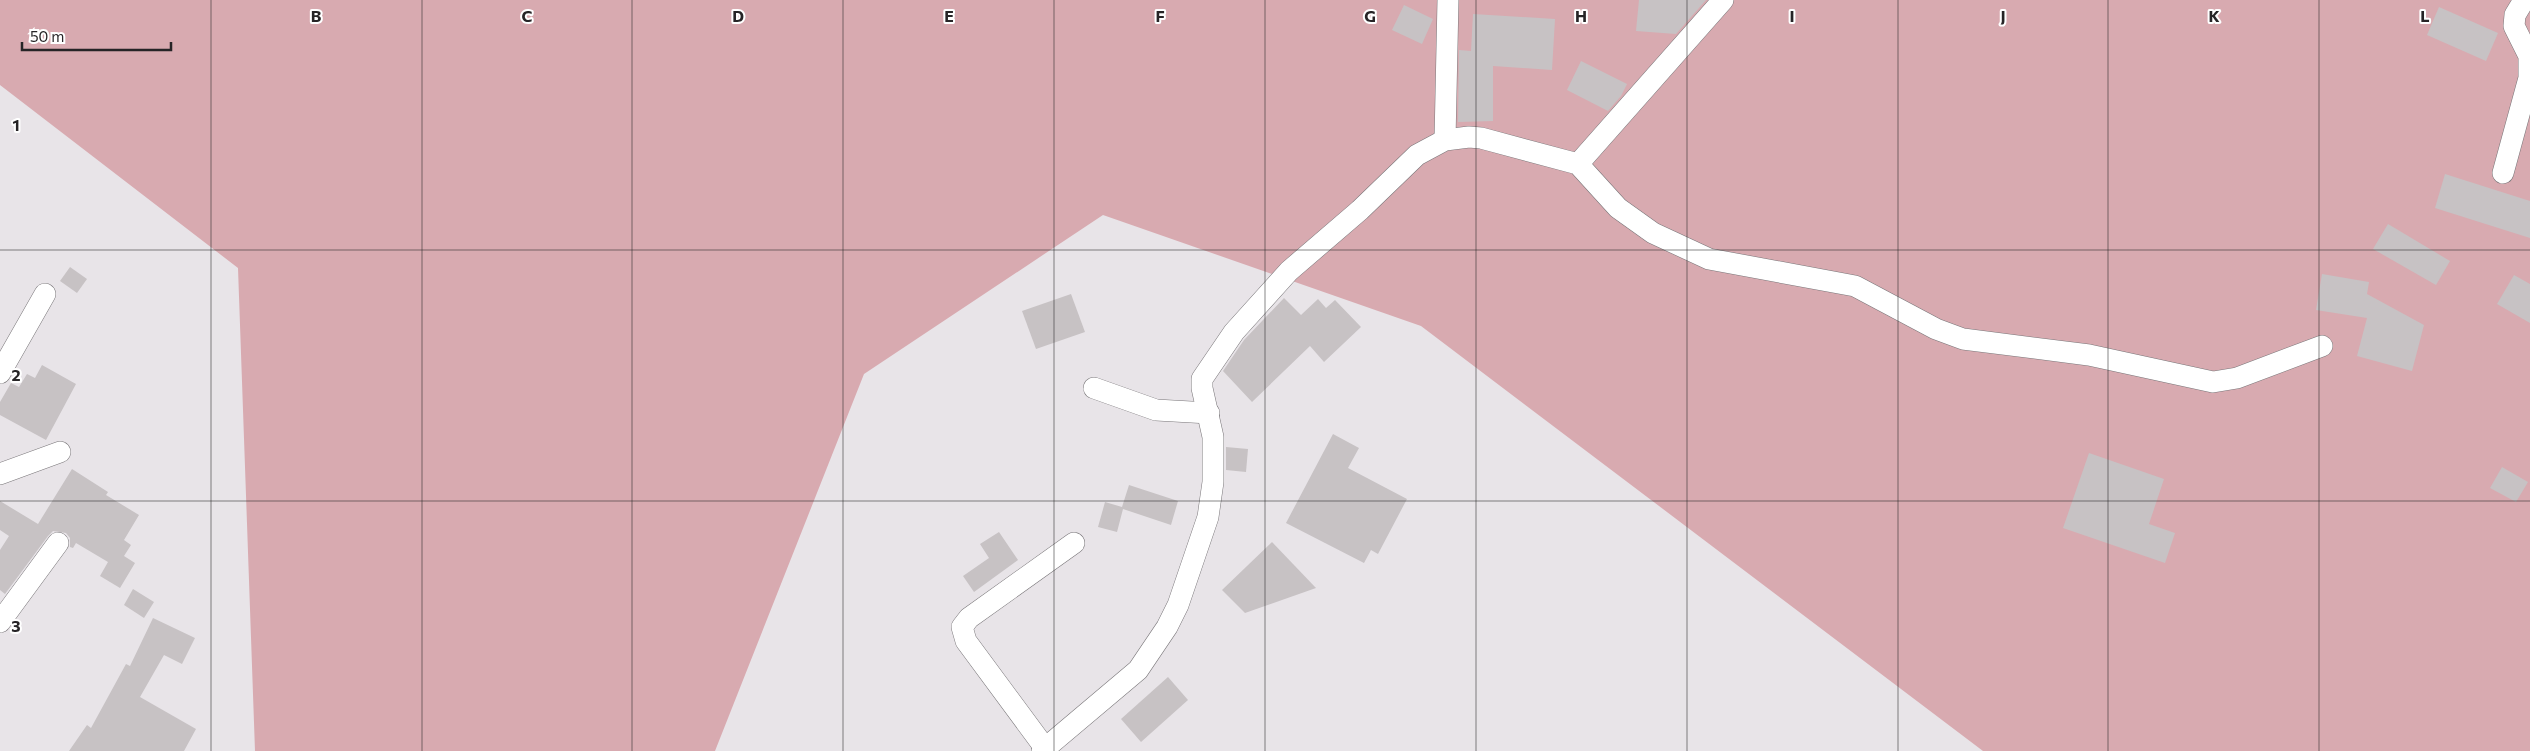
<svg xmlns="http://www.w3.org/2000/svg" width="2530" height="751" viewBox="0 0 2530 751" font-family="Commissioner,sans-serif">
	<rect width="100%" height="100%" fill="#e8e4e8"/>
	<path fill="#d8aab0" d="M 0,0 L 2530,0 L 2530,751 L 1983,751 L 1421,326 L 1103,215 L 864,374 L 715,751 L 255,751 L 238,268 L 0,85 Z"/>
	<g fill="#c7c2c4">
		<path d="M 1639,0 L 1706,0 L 1676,34 L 1636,31 Z"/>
		<path d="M 1404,5 L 1433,19 L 1422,44 L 1392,30 Z"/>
		<path d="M 2439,7 L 2498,33 L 2486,61 L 2427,35 Z"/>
		<path d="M 1473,14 L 1555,19 L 1552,70 L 1493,66 L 1493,121 L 1458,122 L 1459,50 L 1471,51 Z"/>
		<path d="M 1581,61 L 1627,84 L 1621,96 L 1608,111 L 1567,90 Z"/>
		<path d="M 2445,174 L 2530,201 L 2530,238 L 2435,208 Z"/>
		<path d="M 2388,224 L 2450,261 L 2436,285 L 2373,249 Z"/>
		<path d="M 70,267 L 87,279 L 77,293 L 60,281 Z"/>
		<path d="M 2322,274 L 2369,282 L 2367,294 L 2424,325 L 2412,371 L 2357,356 L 2367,318 L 2316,310 Z"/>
		<path d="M 2514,275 L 2530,284 L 2530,323 L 2497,304 Z"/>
		<path d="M 1071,294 L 1085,332 L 1036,349 L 1022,311 Z"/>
		<path d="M 1284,298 L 1301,315 L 1318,299 L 1326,308 L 1335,300 L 1361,327 L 1324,362 L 1310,346 L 1252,402 L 1223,371 L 1244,340 Z"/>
		<path d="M 42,365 L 76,384 L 46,440 L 0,415 L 0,402 L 11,383 L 19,387 L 27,374 L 35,378 Z"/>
		<path d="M 1333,434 L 1359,448 L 1348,468 L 1407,499 L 1378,554 L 1371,550 L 1364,563 L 1286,523 Z"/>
		<path d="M 1226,447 L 1248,449 L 1246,472 L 1226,470 Z"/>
		<path d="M 2089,453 L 2164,479 L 2149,524 L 2175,533 L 2165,563 L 2063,528 Z"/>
		<path d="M 2502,467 L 2528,482 L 2516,502 L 2490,488 Z"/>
		<path d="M 72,469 L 108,492 L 106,495 L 139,515 L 124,540 L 131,545 L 124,556 L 135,563 L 120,588 L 100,576 L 108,562 L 76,543 L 73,548 L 70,547 L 70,538 L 66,533 L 53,531 L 48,536 L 5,594 L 0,590 L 0,550 L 9,536 L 0,530 L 0,501 L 38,524 Z"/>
		<path d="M 1129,485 L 1178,501 L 1171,525 L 1123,509 L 1117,532 L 1098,527 L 1105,502 L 1122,507 Z"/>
		<path d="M 999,532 L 1018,560 L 974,592 L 963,576 L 989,558 L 980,544 Z"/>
		<path d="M 1272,542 L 1316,588 L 1245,613 L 1222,590 Z"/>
		<path d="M 133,589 L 154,602 L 144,618 L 124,605 Z"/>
		<path d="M 153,618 L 195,638 L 182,664 L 164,655 L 140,697 L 196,729 L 184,751 L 69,751 L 87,725 L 91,728 L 126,664 L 130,666 Z"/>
		<path d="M 1168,677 L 1188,700 L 1141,742 L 1121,719 Z"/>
	</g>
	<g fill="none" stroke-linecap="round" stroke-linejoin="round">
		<defs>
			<g id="minor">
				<path d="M 1445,140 L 1448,0"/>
				<path d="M 1578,164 L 1723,0"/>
				<path d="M 2503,173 L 2529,78 L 2529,56 L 2514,26 L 2515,15 L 2524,0"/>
				<path d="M 0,373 L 45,294"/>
				<path d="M 1094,388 L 1156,410 L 1209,413"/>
				<path d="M 0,474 L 60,452"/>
				<path d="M 0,622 L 58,543"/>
				<path d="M 1045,748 L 966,641 L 962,627 L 969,618 L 1074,543"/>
				<path d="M 1042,751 L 1138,670 L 1167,627 L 1178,605 L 1208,517 L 1213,482 L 1213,437 L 1202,388 L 1202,379 L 1234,332 L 1289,271 L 1360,210 L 1417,155 L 1445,140 L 1469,137 L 1481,138 L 1578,164 L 1618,208 L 1653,233 L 1709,259 L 1855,286 L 1936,329 L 1963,339 L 2089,355 L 2213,382 L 2237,378 L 2322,346"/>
			</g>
		</defs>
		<use href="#minor" stroke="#797679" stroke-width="22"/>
		<use href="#minor" stroke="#fff" stroke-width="21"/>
	</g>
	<path fill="none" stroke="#262426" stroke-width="1" stroke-opacity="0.55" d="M 211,0 L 211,751M 422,0 L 422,751M 632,0 L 632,751M 843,0 L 843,751M 1054,0 L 1054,751M 1265,0 L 1265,751M 1476,0 L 1476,751M 1687,0 L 1687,751M 1898,0 L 1898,751M 2108,0 L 2108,751M 2319,0 L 2319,751M 0,250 L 2530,250M 0,501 L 2530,501"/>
	<g font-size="16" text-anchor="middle" font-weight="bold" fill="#262426" stroke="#fff" stroke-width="4" stroke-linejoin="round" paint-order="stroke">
		<text x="316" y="22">B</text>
		<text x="527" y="22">C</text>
		<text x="738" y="22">D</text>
		<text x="949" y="22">E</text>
		<text x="1160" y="22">F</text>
		<text x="1370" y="22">G</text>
		<text x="1581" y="22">H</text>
		<text x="1792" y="22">I</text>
		<text x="2003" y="22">J</text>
		<text x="2214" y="22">K</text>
		<text x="2425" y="22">L</text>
		<text x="16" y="131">1</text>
		<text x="16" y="381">2</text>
		<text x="16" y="632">3</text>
	</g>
	<path d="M22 42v8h149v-8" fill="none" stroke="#262426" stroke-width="2.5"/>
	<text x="30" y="42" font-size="15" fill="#262426" stroke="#ffffff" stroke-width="4" paint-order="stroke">50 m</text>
</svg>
